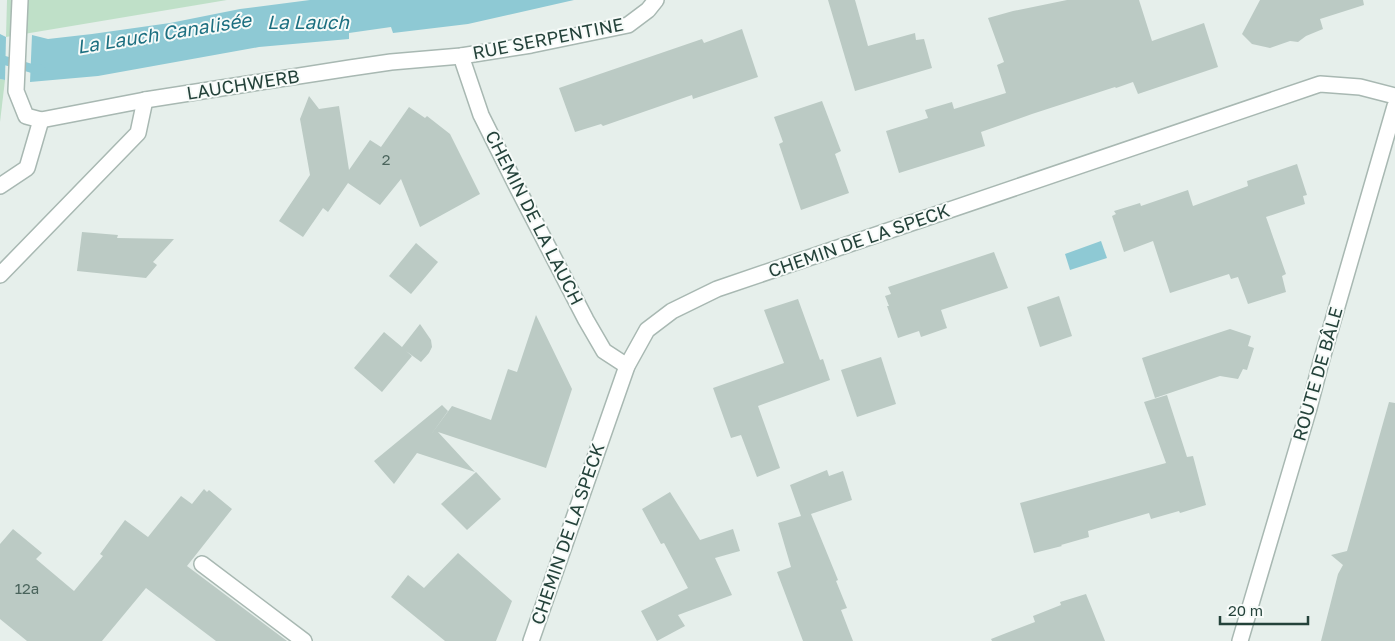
<svg xmlns="http://www.w3.org/2000/svg" width="1395" height="641" viewBox="0 0 1395 641" font-family="'Golos Text',sans-serif">
	<rect width="100%" height="100%" fill="#e6efeb"/>
	<g fill="#bfe0c8">
		<path d="M 7,0 L 227,0 L 6,37 Z"/>
		<path d="M 0,79 L 5,80 L 0,122 Z"/>
	</g>
	<g fill="#8ec9d4">
		<path d="M 310,0 L 574,0 L 468,24 L 393,33 L 391,27 L 349,33 L 349,39 L 259,47 L 98,76 L 30,82 L 32,35 L 48,39 L 92,34 L 170,23 L 240,9 Z"/>
		<path d="M 0,34 L 6,37 L 5,80 L 0,79 Z"/>
		<path d="M 1101,241 L 1107,258 L 1070,270 L 1065,254 Z"/>
	</g>
	<g fill="none" stroke-linecap="round" stroke-linejoin="round">
		<path stroke="#8ec9d4" stroke-width="9" d="M 0,59 L 37,70 L 41,69"/>
	</g>
	<g fill="#bbcac4">
		<path d="M 828,0 L 855,0 L 868,46 L 915,33 L 916,40 L 924,39 L 932,68 L 855,91 Z"/>
		<path d="M 1067,0 L 1139,0 L 1152,41 L 1204,23 L 1218,67 L 1138,94 L 1133,82 L 1116,88 L 1115,87 L 1032,114 L 981,132 L 985,146 L 899,173 L 886,131 L 928,118 L 925,110 L 952,102 L 954,109 L 1006,93 L 997,65 L 1004,62 L 988,18 L 1013,11 Z"/>
		<path d="M 1260,0 L 1363,0 L 1364,5 L 1320,19 L 1323,29 L 1306,36 L 1298,42 L 1290,41 L 1270,48 L 1252,44 L 1242,34 Z"/>
		<path d="M 742,29 L 758,77 L 693,99 L 692,95 L 603,126 L 601,124 L 575,132 L 559,88 L 702,39 L 704,43 Z"/>
		<path d="M 309,96 L 319,109 L 339,106 L 349,170 L 370,140 L 381,147 L 409,107 L 425,118 L 427,116 L 450,134 L 480,194 L 420,227 L 401,179 L 380,205 L 348,183 L 328,212 L 323,208 L 303,237 L 279,221 L 310,175 L 300,119 Z"/>
		<path d="M 822,101 L 841,151 L 835,154 L 849,193 L 801,210 L 779,144 L 783,142 L 774,117 Z"/>
		<path d="M 1297,164 L 1307,195 L 1303,196 L 1305,204 L 1266,217 L 1286,274 L 1282,276 L 1286,292 L 1248,304 L 1238,277 L 1231,279 L 1229,274 L 1170,293 L 1153,241 L 1124,252 L 1112,216 L 1116,214 L 1114,211 L 1140,203 L 1141,206 L 1188,190 L 1193,206 L 1248,186 L 1247,181 Z"/>
		<path d="M 82,232 L 118,235 L 117,238 L 174,239 L 153,262 L 157,265 L 146,278 L 77,271 Z"/>
		<path d="M 416,243 L 438,262 L 411,294 L 389,276 Z"/>
		<path d="M 994,252 L 1008,288 L 941,310 L 947,328 L 921,337 L 919,331 L 898,338 L 887,306 L 889,306 L 885,296 L 891,294 L 888,287 Z"/>
		<path d="M 1059,296 L 1072,336 L 1040,347 L 1027,307 Z"/>
		<path d="M 798,299 L 820,360 L 823,359 L 830,380 L 758,406 L 780,468 L 757,477 L 741,435 L 731,438 L 713,388 L 784,363 L 764,310 Z"/>
		<path d="M 536,315 L 572,389 L 546,468 L 438,432 L 475,472 L 417,453 L 394,484 L 374,461 L 442,405 L 448,411 L 430,436 L 452,406 L 491,420 L 508,369 L 517,372 Z"/>
		<path d="M 420,324 L 431,340 L 432,347 L 429,353 L 421,362 L 406,351 L 412,356 L 382,392 L 354,368 L 384,332 L 402,347 Z"/>
		<path d="M 1230,329 L 1251,336 L 1248,346 L 1254,348 L 1247,370 L 1243,369 L 1238,379 L 1220,376 L 1155,398 L 1142,358 Z"/>
		<path d="M 881,357 L 896,404 L 857,417 L 841,370 Z"/>
		<path d="M 1167,395 L 1187,457 L 1193,456 L 1206,505 L 1180,513 L 1179,511 L 1151,519 L 1149,513 L 1088,531 L 1089,537 L 1061,545 L 1062,546 L 1034,553 L 1020,503 L 1166,463 L 1144,402 Z"/>
		<path d="M 1389,402 L 1395,403 L 1395,641 L 1321,641 L 1338,574 L 1343,565 L 1331,555 L 1347,551 Z"/>
		<path d="M 827,470 L 829,476 L 843,471 L 852,500 L 811,514 L 838,580 L 836,581 L 847,608 L 841,610 L 853,641 L 803,641 L 777,572 L 791,567 L 778,523 L 801,516 L 790,485 Z"/>
		<path d="M 476,472 L 501,499 L 467,530 L 441,504 Z"/>
		<path d="M 204,489 L 207,492 L 209,490 L 232,509 L 187,566 L 287,641 L 216,641 L 146,588 L 102,641 L 27,641 L 0,619 L 0,544 L 13,529 L 42,553 L 36,559 L 74,591 L 103,556 L 100,554 L 125,520 L 148,537 L 181,496 L 192,504 Z"/>
		<path d="M 670,492 L 700,540 L 733,529 L 740,551 L 715,558 L 732,595 L 678,615 L 685,626 L 657,641 L 641,611 L 688,588 L 664,543 L 661,544 L 642,509 Z"/>
		<path d="M 458,553 L 512,601 L 496,641 L 445,641 L 391,597 L 408,575 L 424,588 Z"/>
		<path d="M 1086,594 L 1105,641 L 992,641 L 991,639 L 1035,622 L 1033,616 L 1061,605 L 1060,602 Z"/>
	</g>
	<g fill="none" stroke-linecap="round" stroke-linejoin="round">
		<defs>
			<g id="minor">
				<path d="M 20,0 L 16,91 L 26,116 L 41,120 L 145,100 L 350,68 L 391,62 L 461,56 L 531,45 L 628,25 L 648,10 L 656,0"/>
				<path d="M 461,56 L 481,115 L 518,189 L 586,320 L 604,351 L 627,366"/>
				<path d="M 0,186 L 27,168 L 41,120"/>
				<path d="M 0,275 L 138,133 L 145,100"/>
				<path d="M 202,564 L 304,641"/>
				<path d="M 531,641 L 627,366 L 647,330 L 672,311 L 717,289 L 1320,84 L 1360,87 L 1395,96"/>
				<path d="M 1240,641 L 1309,408 L 1321,362 L 1395,106"/>
			</g>
		</defs>
		<use href="#minor" stroke="#a8b8b2" stroke-width="18"/>
		<use href="#minor" stroke="#fff" stroke-width="15"/>
	</g>
	<g text-anchor="middle" stroke-width="4" stroke-linejoin="round" paint-order="stroke">
		<g font-size="15" fill="#4a645c">
			<text x="386" y="165">2</text>
			<text x="27" y="594">12a</text>
		</g>
		<g font-size="18" fill="#24423a" stroke="#f7fbf9">
			<text transform="translate(548 39) rotate(-11)" y="6">RUE SERPENTINE</text>
			<text transform="translate(243 85) rotate(-9)" y="6">LAUCHWERB</text>
			<text transform="translate(534 218) rotate(63)" y="6">CHEMIN DE LA LAUCH</text>
			<text transform="translate(859 241) rotate(-19)" y="6">CHEMIN DE LA SPECK</text>
			<text transform="translate(1318 374) rotate(-74)" y="6">ROUTE DE BÂLE</text>
			<text transform="translate(568 534) rotate(-71)" y="6">CHEMIN DE LA SPECK</text>
		</g>
		<g font-size="19" font-style="italic" fill="#1c6f80" stroke="#f7fbf9">
			<text x="308" y="29">La Lauch</text>
			<text transform="translate(164 33) rotate(-9)" y="7">La Lauch Canalisée</text>
		</g>
	</g>
	<path d="M1220 616v8h88v-8" fill="none" stroke="#24423a" stroke-width="2.5"/>
	<text x="1228" y="616" font-size="15" fill="#24423a" stroke="#f7fbf9" stroke-width="4" paint-order="stroke">20 m</text>
</svg>
